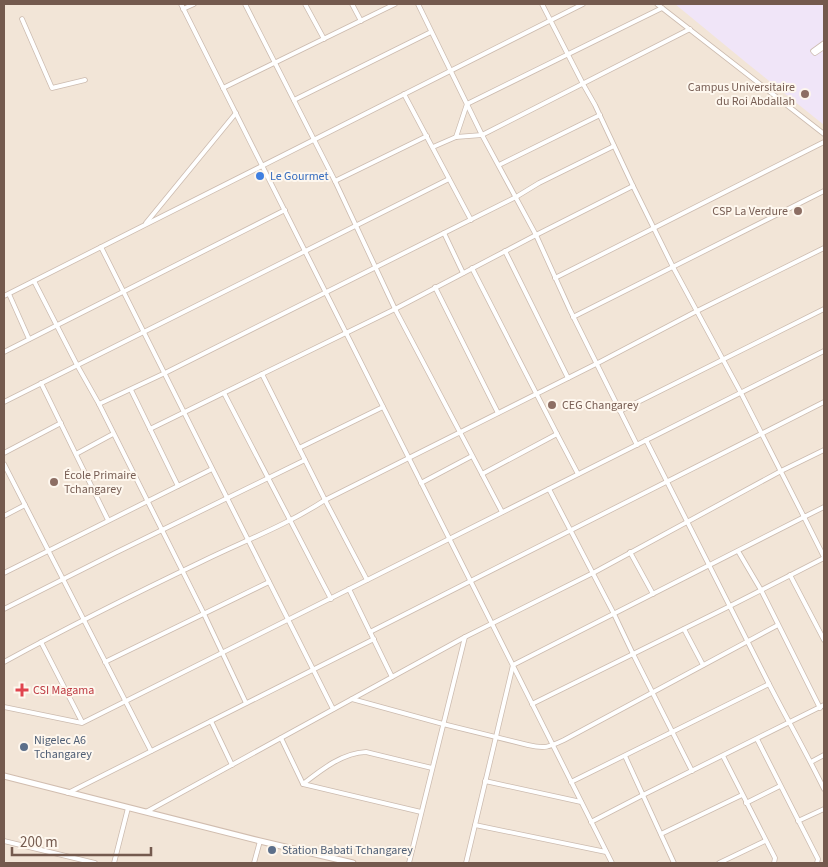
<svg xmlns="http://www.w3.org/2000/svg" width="828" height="867" viewBox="0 0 828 867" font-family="'Source Sans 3',sans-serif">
	<rect width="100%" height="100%" fill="#fbf3e8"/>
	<rect fill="#f2e5d7" x="4" y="4" width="820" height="859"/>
	<path fill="#f0e5f8" d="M 675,4 L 824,4 L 824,125 L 748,64 Z"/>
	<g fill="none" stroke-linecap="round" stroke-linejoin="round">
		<defs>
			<g id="street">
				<path d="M 181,4 L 612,863"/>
				<path d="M 245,4 L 335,181 L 395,309 L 502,512"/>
				<path d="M 305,4 L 324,39"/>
				<path d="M 352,4 L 361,21"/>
				<path d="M 418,4 L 482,135 L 536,235 L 570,310 L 637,445"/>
				<path d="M 542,4 L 583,84 L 595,105 L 633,186 L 673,267 L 741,393 L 804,517 L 824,507"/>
				<path d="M 657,4 L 824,134"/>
				<path d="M 183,9 L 194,4"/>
				<path d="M 22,19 L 52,88 L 85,80"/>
				<path d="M 824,43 L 813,51 L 815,53 L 824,47"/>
				<path d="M 223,88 L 395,4"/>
				<path d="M 404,94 L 471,220"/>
				<path d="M 294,100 L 431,32"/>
				<path d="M 456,137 L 467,104 L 662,8"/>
				<path d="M 433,147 L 456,137 L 482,135 L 690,29"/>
				<path d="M 499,165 L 600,115"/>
				<path d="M 335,181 L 427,136"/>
				<path d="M 146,223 L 236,113"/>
				<path d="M 444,233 L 463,273"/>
				<path d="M 101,247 L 333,709"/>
				<path d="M 505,251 L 568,378"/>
				<path d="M 472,268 L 557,434 L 578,474"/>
				<path d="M 555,278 L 824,142"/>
				<path d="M 34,281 L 77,365 L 99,404 L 204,614 L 246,703"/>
				<path d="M 435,287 L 498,413"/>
				<path d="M 9,294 L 29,339"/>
				<path d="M 4,296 L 583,4"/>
				<path d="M 573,317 L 824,191"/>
				<path d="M 4,352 L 285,210"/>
				<path d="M 262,374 L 325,500 L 367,580"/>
				<path d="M 41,383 L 108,520"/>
				<path d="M 131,390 L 178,486"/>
				<path d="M 224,393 L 331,599"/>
				<path d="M 4,402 L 449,179"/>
				<path d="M 99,404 L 165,373 L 444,233 L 516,197 L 539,183 L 614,146"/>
				<path d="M 620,411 L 824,309"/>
				<path d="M 150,429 L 395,309 L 536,235 L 633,186"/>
				<path d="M 646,440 L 769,684 C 787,719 807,754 824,789"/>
				<path d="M 299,448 L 383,407"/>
				<path d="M 4,453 L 61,423"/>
				<path d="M 76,454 L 113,434"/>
				<path d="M 4,464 L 151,751"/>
				<path d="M 482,474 L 557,434"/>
				<path d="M 421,483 L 472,456"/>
				<path d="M 549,489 L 614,614 L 633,654 L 692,771"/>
				<path d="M 4,516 L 25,505"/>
				<path d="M 738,551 L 761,590 L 820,708"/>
				<path d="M 630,552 L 653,594"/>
				<path d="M 4,573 L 212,469"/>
				<path d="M 790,575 L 824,640"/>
				<path d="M 349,589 L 392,677"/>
				<path d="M 4,609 L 115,553 L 305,460"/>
				<path d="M 684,629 L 703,665"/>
				<path d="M 370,632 L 824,402"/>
				<path d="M 41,642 L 82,722"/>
				<path d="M 4,662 C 70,626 136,593 203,561 C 244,541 287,525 325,500 L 596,364 L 697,311 L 824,248"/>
				<path d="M 105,662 L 269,582"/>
				<path d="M 352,699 L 443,724 L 528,745 C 545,749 549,747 564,740 L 778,625"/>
				<path d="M 532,704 L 730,606 L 824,558"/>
				<path d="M 4,707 L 82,723 L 824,351"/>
				<path d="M 211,721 L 232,765"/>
				<path d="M 281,738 L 303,784 L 421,812"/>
				<path d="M 757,739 L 818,859 L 817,863"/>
				<path d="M 625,756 L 674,863"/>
				<path d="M 723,756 L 775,858 L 774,863"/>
				<path d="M 811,762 L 824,755"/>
				<path d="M 485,781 L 581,802"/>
				<path d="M 571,782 L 769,684"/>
				<path d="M 303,784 C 321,770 342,753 366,752 L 432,768"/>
				<path d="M 68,793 L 374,639"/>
				<path d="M 746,803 L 780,786"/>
				<path d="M 146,812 L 465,637 L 593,573 L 781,471 L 824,450"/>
				<path d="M 798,821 L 824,809"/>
				<path d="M 591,822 L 643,795 L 824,705"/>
				<path d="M 475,825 L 606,852"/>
				<path d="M 661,834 L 742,795"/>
				<path d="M 4,841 L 95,863"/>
				<path d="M 114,863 L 128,808"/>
				<path d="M 254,863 L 260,841"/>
				<path d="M 409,863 L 465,637"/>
				<path d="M 466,863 L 513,665 L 804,517 L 824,557"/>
				<path d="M 719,863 L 765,841"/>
			</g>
			<path id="secondary" d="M 4,776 L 260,841 L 353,863"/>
		</defs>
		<use href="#street" stroke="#ccbbaf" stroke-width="5.5"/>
		<use href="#secondary" stroke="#d1bdaf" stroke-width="7"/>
		<use href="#street" stroke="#fff" stroke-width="4"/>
		<use href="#secondary" stroke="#fff" stroke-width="5"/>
	</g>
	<g fill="#8d6e63" stroke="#fef7ee" stroke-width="2">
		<circle cx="805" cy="94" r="5"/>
		<circle cx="798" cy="211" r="5"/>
		<circle cx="552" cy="405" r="5"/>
		<circle cx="54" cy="482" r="5"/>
	</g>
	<circle fill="#3f7fe0" stroke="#fef7ee" stroke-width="2" cx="260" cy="176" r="5"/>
	<path fill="#e0444e" stroke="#fef7ee" stroke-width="2" d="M19.5 682.5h5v5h5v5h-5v5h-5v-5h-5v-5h5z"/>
	<g fill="#5c6f8a" stroke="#fef7ee" stroke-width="2">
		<circle cx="24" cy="747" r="5"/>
		<circle cx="272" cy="850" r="5"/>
	</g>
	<g text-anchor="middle" stroke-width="4" stroke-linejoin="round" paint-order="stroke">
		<g font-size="12" fill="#785e54" stroke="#fef7ee" text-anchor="end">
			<text x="795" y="91">Campus Universitaire<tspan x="795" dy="14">du Roi Abdallah</tspan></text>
			<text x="788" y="215">CSP La Verdure</text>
			<text x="562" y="409" text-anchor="start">CEG Changarey</text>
			<text x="64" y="479" text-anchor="start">École Primaire<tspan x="64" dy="14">Tchangarey</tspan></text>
		</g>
		<g font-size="12" fill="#366cbe" stroke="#fef7ee" text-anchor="start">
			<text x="270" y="180">Le Gourmet</text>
		</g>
		<g font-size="12" fill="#be3a42" stroke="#fef7ee" text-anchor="start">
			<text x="33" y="694">CSI Magama</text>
		</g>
		<g font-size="12" fill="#4e5e75" stroke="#fef7ee" text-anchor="start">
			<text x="34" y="744">Nigelec A6<tspan x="34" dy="14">Tchangarey</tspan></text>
			<text x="282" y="854">Station Babati Tchangarey</text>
		</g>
	</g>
	<rect width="828" height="867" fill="none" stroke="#745a4e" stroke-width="10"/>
	<path d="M12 847v8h139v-8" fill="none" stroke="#745a4e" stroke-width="2.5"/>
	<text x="20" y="847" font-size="15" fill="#745a4e" stroke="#fef7ee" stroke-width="4" paint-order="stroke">200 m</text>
</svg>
